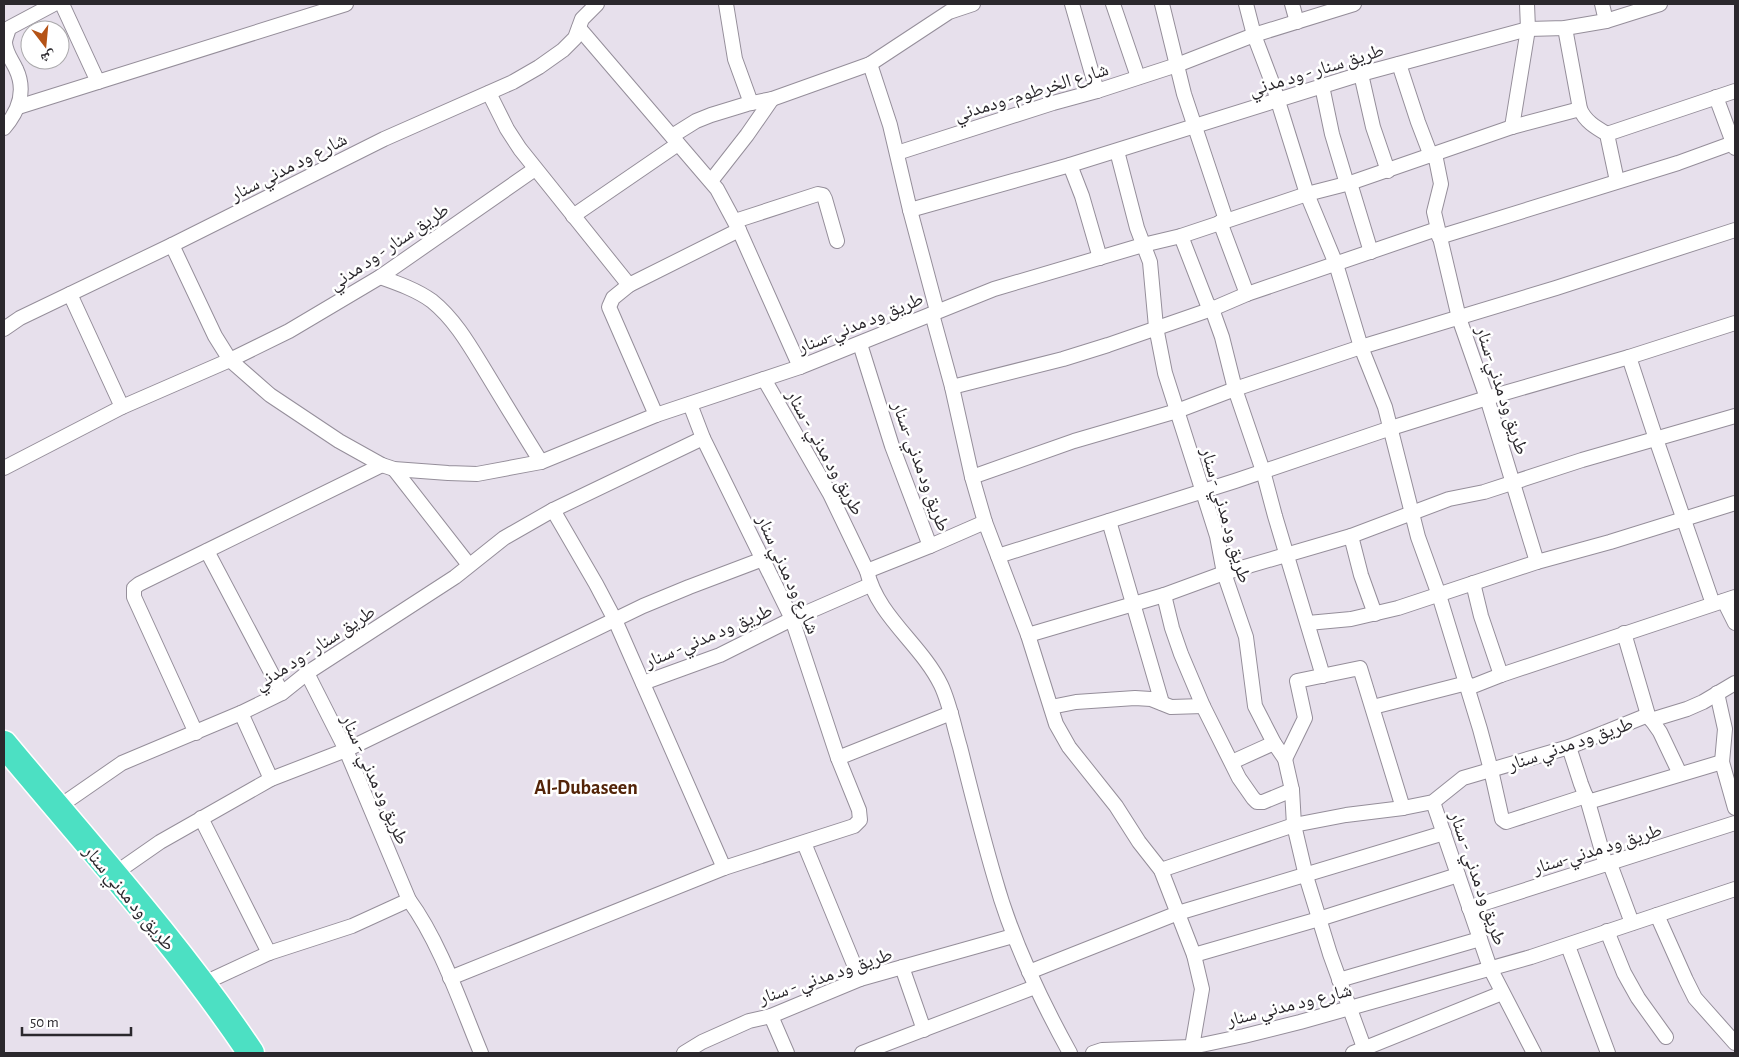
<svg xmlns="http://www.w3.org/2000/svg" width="1739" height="1057" viewBox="0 0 1739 1057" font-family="'Alegreya Sans','Noto Naskh Arabic',sans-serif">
	<rect width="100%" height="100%" fill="#e7e0ec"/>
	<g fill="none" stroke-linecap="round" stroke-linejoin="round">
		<defs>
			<g id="street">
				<path d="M 62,4 L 98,82"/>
				<path d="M 726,4 L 735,59 L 751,103"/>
				<path d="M 1072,4 L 1097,91"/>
				<path d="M 1113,4 L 1138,77"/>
				<path d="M 1162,4 L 1184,94 L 1226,220"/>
				<path d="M 1246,4 L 1254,35 L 1273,85 L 1307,194 L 1336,264 L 1361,347 L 1385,407 L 1418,537 L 1439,595 L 1480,729 L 1491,770 L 1502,819 L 1506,822 L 1586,796"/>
				<path d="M 1292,4 L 1297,22"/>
				<path d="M 1602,4 L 1606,21"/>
				<path d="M 579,28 L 717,189 L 739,230 L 800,367"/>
				<path d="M 1565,28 L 1580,109 C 1585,121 1595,127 1607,134 L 1617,181"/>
				<path d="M 870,64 L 890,125 L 910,210 L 937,311"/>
				<path d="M 1399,64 L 1418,122 L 1431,156"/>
				<path d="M 1361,74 L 1373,127 L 1388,171"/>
				<path d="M 1322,86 L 1332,134 L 1347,184"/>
				<path d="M 489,93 L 507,129 L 520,149 L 629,285 L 739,230"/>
				<path d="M 1716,97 L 1735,148"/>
				<path d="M 18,107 L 346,4"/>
				<path d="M 1512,127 L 1528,29 L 1527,4"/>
				<path d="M 4,128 C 19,111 26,90 16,69 C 12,60 6,54 5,43 C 5,38 8,33 9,28 L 54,4"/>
				<path d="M 1607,134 L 1735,91"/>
				<path d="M 672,136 L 696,121 L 711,115 L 747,104 L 772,99 L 870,64 L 949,12 L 973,4"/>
				<path d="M 1117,151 L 1137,228 L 1150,262 L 1156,327 L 1165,373 L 1217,536 L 1224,573 L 1246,637 L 1255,706 L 1274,743 L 1285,759 L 1292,790 L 1294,825 L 1306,876 L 1330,954 L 1366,1053"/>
				<path d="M 897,153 L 1053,103 L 1097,91 L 1177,65 L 1254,35 L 1354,4"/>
				<path d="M 1435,154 L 1441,184 L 1434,212 L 1459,318 L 1487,398 L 1537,562"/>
				<path d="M 1070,165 L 1082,196 L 1100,258"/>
				<path d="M 711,181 L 747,135 L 772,99"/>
				<path d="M 1350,183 L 1371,252"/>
				<path d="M 910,210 L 1070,165 L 1361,74 L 1528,29 L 1565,28 L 1606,21 L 1660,4"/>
				<path d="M 573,216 L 678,144"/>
				<path d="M 735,221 L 818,194 L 823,195 L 825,199 L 837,241"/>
				<path d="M 1220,222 L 1247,294"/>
				<path d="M 1181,236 L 1207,303 L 1212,309 L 1222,337 L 1235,389 L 1263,471 L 1275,516 L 1323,676"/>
				<path d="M 1439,237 L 1678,163 L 1733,143"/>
				<path d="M 172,245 L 215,336 L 230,360 L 270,395 L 339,441 L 382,465 L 394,469 L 448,473 L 477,474 L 541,462 L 656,415 L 800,367 L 994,289 L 1143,245 L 1181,236 L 1307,194 L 1350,183 L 1512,127 L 1580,109"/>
				<path d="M 380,277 C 397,283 417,290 432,301 C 453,318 467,341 481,364 C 501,397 521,430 541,462"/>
				<path d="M 629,285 L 613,298 L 609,307 L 656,415"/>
				<path d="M 70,294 L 122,407"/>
				<path d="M 932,314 L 952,387 L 972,477 L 985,522 L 1028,635 L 1056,724 L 1069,747 L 1116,806 L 1139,842 L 1161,870 L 1194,955 L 1202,989 L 1192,1047"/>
				<path d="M 4,329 L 20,318 L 172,245 L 384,139 L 513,82 L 539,67 L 563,50 L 575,38 L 582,19 L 597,4"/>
				<path d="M 860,344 L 892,446 L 930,546 L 985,522"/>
				<path d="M 1629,357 L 1656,439 L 1713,604"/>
				<path d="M 764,379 L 830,494 L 867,571 C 877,616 921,644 941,685 C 950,704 954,727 960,747 C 971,791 982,835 995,879 C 1012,940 1039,997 1070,1053"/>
				<path d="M 952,387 L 1063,359 L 1108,345 L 1212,309 L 1247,294 L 1437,229"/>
				<path d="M 4,468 L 122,407 L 230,360 L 289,331 L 380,277 L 535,169"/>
				<path d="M 394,469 L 469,565"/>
				<path d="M 972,477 L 1074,441 L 1177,411 L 1235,389 L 1361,347 L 1556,288 L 1735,230"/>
				<path d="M 553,510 L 596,584 L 615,620 L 724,868"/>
				<path d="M 1109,521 L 1162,703"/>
				<path d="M 1351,536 L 1361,575 L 1375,614"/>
				<path d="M 207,551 L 282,693"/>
				<path d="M 998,556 L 1235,481 L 1391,428 L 1487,398 L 1629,357 L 1735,323"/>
				<path d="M 867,571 L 930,546"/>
				<path d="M 1473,583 L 1481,616 L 1501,675"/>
				<path d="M 1164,595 L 1172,628 L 1181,654 L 1203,706 L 1239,778 L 1253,798 L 1257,802 L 1263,802 L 1292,790"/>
				<path d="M 1724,601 L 1735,623"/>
				<path d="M 1308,623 L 1351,619 L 1398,608 L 1537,562 L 1610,542 L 1735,503"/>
				<path d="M 1624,633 L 1648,715 L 1660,732 L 1680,774"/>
				<path d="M 1028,635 L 1164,595 L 1224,573 L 1351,536 L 1449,499 L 1484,492 L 1582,460 L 1735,416"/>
				<path d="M 307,673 L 346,750 L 409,900 C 440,942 461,1005 481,1053"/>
				<path d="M 643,683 L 720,655 L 792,619 L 870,585"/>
				<path d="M 1468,688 L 1501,675 L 1735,597"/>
				<path d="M 1717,693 L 1725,729 L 1722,762 L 1735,808"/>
				<path d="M 1051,707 L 1076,702 L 1135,698 L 1151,699 L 1171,707 L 1203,706"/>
				<path d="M 1373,707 L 1467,683"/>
				<path d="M 241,713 L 271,779"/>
				<path d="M 1651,720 L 1687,709 L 1703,702 L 1735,683"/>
				<path d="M 196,733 L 134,597 L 134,588 L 139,584 L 382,465"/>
				<path d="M 1569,747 L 1581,784 L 1588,802 L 1606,865"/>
				<path d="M 838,758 L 951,713"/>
				<path d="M 1285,759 L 1305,718 L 1297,681 L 1360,668 L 1403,808"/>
				<path d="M 1232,762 L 1274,743"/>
				<path d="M 1433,802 L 1490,968 L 1534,1053"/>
				<path d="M 1588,802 L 1722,762"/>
				<path d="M 57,808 L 122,763 L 241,713 L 282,693 L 307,673 L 455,577 L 504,538 L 553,510 L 703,438"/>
				<path d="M 201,818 L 269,953"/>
				<path d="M 804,843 L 860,979"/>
				<path d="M 1610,864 L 1632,923"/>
				<path d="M 1161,870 L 1294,825 L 1346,815 L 1403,808 L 1433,802 L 1463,778 L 1569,747 L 1648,715"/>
				<path d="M 114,874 L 160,842 L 271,779 L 346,750 L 643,606 L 689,587 L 763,559"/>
				<path d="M 1469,908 L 1735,823"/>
				<path d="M 1657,915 L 1686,980 L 1695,998 L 1735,1043"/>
				<path d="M 1607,931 L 1624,973 L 1638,998 L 1666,1037"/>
				<path d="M 1568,946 L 1608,1053"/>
				<path d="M 1194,955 L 1319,919 L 1458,875"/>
				<path d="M 902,967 L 924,1030"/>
				<path d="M 1029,972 L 1178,913 L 1444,833"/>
				<path d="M 450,978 L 724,868 L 854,826 L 860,820 L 859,810 L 838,758 L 792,619 L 703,438 L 690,404"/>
				<path d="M 1339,980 L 1480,939"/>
				<path d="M 202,984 L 269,953 L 352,926 L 409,900"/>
				<path d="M 771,1016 L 787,1053"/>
				<path d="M 684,1053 L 702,1042 L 749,1021 L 771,1016 L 860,979 L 1013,936"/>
				<path d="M 862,1053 L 1035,987"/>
				<path d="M 1093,1053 L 1102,1050 L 1192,1047 L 1244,1036 L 1300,1022 L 1531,957 L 1735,889"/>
				<path d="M 1353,1053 L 1502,993"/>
			</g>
			<path id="highway" d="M 4,744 C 88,845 178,944 251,1053"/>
		</defs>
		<use href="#street" stroke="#958e9a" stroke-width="16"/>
		<use href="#highway" stroke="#fff" stroke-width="29"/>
		<use href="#street" stroke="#fff" stroke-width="14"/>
		<use href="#highway" stroke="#4ce0c3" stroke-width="26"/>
	</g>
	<g text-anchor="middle" stroke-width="5" stroke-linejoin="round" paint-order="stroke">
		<g font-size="19" fill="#2b282d" stroke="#fff">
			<text transform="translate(1316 69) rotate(-17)" y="7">طريق سنار - ود مدني</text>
			<text transform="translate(1031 91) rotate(-17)" y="7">شارع الخرطوم- ودمدني</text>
			<text transform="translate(288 166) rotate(-27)" y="7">شارع ود مدني سنار</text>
			<text transform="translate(388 246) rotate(-34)" y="7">طريق سنار - ود مدني</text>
			<text transform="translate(860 322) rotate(-22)" y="7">طريق ود مدني-سنار</text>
			<text transform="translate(1503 390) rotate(72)" y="7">طريق ود مدني-سنار</text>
			<text transform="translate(826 452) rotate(61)" y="7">طريق ود مدني - سنار</text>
			<text transform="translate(922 466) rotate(70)" y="7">طريق ود مدني -سنار</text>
			<text transform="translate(1227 515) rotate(74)" y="7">طريق ود مدني - سنار</text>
			<text transform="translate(789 574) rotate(66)" y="7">شارع ود مدني سنار</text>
			<text transform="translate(708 635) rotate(-23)" y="7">طريق ود مدني- سنار</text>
			<text transform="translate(314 647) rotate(-33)" y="7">طريق سنار - ود مدني</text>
			<text transform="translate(1570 743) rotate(-19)" y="7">طريق ود مدني سنار</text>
			<text transform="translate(376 779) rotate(66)" y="7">طريق ود مدني - سنار</text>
			<text transform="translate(1597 848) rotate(-17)" y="7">طريق ود مدني-سنار</text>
			<text transform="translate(1479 878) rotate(71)" y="7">طريق ود مدني - سنار</text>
			<text transform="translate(130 897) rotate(50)" y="7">طريق ود مدني سنار</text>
			<text transform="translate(825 975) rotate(-19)" y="7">طريق ود مدني - سنار</text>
			<text transform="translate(1289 1004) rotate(-14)" y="7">شارع ود مدني سنار</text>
		</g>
		<g font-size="20" font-weight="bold" fill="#532408" stroke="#fff">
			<text x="586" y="794">Al-Dubaseen</text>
		</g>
	</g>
	<rect width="1739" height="1057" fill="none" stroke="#2b282d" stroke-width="10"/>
	<g transform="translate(45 45) rotate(164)"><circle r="24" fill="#ffffff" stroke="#aaa9ab"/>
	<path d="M0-4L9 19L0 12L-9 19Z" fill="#b55316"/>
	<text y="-8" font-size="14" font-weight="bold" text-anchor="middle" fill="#2b282d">ش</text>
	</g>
	<path d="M22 1027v8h109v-8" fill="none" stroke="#2b282d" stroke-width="2.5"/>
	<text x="30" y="1027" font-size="15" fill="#2b282d" stroke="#ffffff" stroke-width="4" paint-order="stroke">50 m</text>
</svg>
